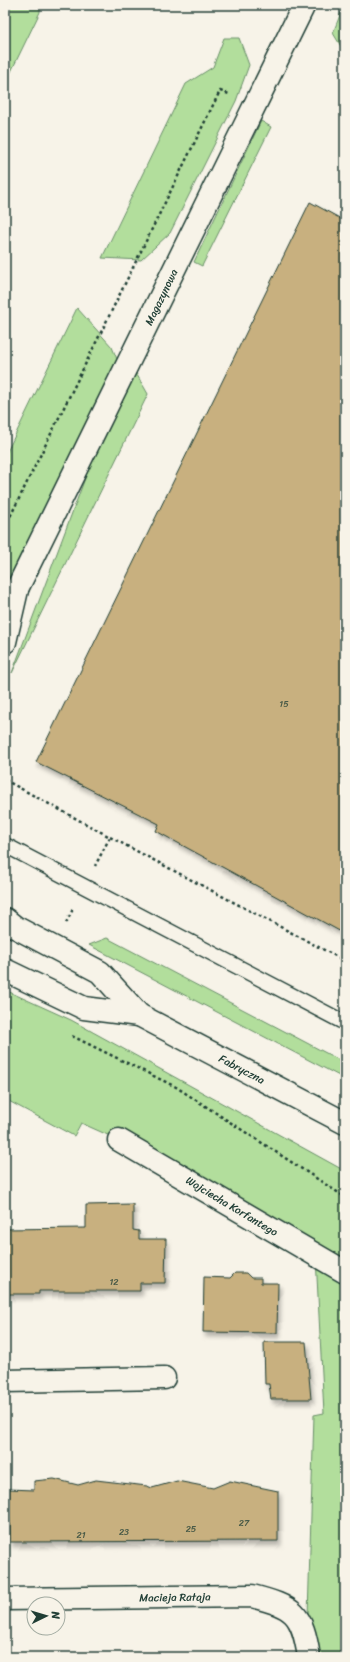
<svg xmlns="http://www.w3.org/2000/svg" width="350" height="1662" viewBox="0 0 350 1662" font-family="Sriracha,sans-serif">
	<defs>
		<filter id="shadow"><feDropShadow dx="2.5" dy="4.5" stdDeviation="2" flood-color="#0004"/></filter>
	</defs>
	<rect width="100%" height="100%" fill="#f7f3e8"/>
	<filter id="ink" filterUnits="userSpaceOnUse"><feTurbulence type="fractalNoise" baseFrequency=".025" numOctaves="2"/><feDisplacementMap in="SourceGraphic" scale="8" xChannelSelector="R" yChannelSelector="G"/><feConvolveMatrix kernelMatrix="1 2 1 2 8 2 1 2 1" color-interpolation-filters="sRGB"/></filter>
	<g filter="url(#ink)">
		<g fill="#b2de9c" stroke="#688e68">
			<path d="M 5,5 L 40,5 L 40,12 L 5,84 Z"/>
			<path d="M 344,5 L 345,5 L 345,49 L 342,48 L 333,33 Z"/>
			<path d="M 224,38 L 239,38 L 249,65 L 236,101 L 170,233 L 141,260 L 102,258 L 186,84 L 213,67 Z"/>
			<path d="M 261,121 L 271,127 L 202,266 L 194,262 Z"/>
			<path d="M 77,308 L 112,347 L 123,374 L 5,604 L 5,456 Z"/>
			<path d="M 129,361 L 148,394 L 12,673 Z"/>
			<path d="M 107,938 L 345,1063 L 345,1079 L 89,945 Z"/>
			<path d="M 5,990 L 71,1020 L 345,1171 L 345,1657 L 309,1657 L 307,1650 L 314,1415 L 324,1413 L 316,1257 L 119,1140 L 81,1123 L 74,1136 L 5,1099 Z"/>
		</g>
		<g fill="#c8b07f" stroke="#1f3d34" filter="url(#shadow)">
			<path d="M 310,202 L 345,221 L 345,934 L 156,831 L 159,824 L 36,762 Z"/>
			<path d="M 133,1204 L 133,1230 L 139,1231 L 139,1239 L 166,1239 L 165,1283 L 140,1283 L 140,1291 L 39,1291 L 39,1294 L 5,1294 L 5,1229 L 86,1228 L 86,1205 Z"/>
			<path d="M 235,1273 L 246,1273 L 251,1278 L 261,1278 L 261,1283 L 278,1283 L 277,1333 L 203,1332 L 204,1277 L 230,1278 Z"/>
			<path d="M 264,1342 L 306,1342 L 311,1399 L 271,1399 L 269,1384 L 265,1384 Z"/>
			<path d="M 54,1479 L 78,1485 L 96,1480 L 147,1486 L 152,1488 L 177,1481 L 213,1488 L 230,1481 L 278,1491 L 278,1541 L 10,1542 L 9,1489 L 34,1490 L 34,1481 Z"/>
		</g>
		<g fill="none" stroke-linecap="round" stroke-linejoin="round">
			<defs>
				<path id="lane" d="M 5,845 L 345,1023"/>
				<g id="street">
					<path d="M 5,604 L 17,589 L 304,5"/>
					<path d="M 5,642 L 17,590"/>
					<path d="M 119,1140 L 345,1272"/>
					<path d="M 5,1381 L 164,1378"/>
					<path d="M 5,1599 L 252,1596 C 294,1607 302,1612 309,1657"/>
				</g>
				<g id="secondary">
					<path d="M 5,919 L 15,927 L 100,972 L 139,1015 L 345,1123"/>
					<path d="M 5,970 L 84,1008 L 139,1015"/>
				</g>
			</defs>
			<use href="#lane" stroke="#1f3d34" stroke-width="17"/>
			<use href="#street" stroke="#1f3d34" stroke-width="25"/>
			<use href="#secondary" stroke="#1f3d34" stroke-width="25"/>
			<g stroke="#1f3d34" stroke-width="2.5" stroke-dasharray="3 3" stroke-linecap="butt">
				<path d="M 5,527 L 220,91 L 229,94"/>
				<path d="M 5,780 L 110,837 L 95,866"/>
				<path d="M 110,837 L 345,961"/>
				<path d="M 66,923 L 74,907"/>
				<path d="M 72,1036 L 176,1087 L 345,1197"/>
			</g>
			<use href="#lane" stroke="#f7f3e8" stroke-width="14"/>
			<use href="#street" stroke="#f7f3e8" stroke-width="22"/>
			<use href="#secondary" stroke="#f7f3e8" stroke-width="22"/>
		</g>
	</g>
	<g text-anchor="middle" stroke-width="3" stroke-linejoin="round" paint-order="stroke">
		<g font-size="9" fill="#495a47">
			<text x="284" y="707">15</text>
			<text x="114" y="1285">12</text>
			<text x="244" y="1526">27</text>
			<text x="191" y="1532">25</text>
			<text x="124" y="1535">23</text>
			<text x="81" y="1538">21</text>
		</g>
		<g font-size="11" fill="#1f3d34" stroke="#f7f3e8">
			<text transform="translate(161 297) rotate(-64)" y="4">Magazynowa</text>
			<text transform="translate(242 1069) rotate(28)" y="4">Fabryczna</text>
			<text transform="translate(232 1206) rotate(31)" y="4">Wojciecha Korfantego</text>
			<text transform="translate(175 1597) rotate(-1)" y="4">Macieja Rataja</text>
		</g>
	</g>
	<rect width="350" height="1662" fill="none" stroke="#f7f3e8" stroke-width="20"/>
	<rect x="10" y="10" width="330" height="1642" fill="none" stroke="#1f3d34" stroke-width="1.5" filter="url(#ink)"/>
	<g transform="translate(46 1616) rotate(85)"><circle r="19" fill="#f7f3e8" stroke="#a1aaa0"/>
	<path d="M0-3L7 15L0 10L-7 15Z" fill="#1f3d34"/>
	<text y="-6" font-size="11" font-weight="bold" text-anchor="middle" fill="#1f3d34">N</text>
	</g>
</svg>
